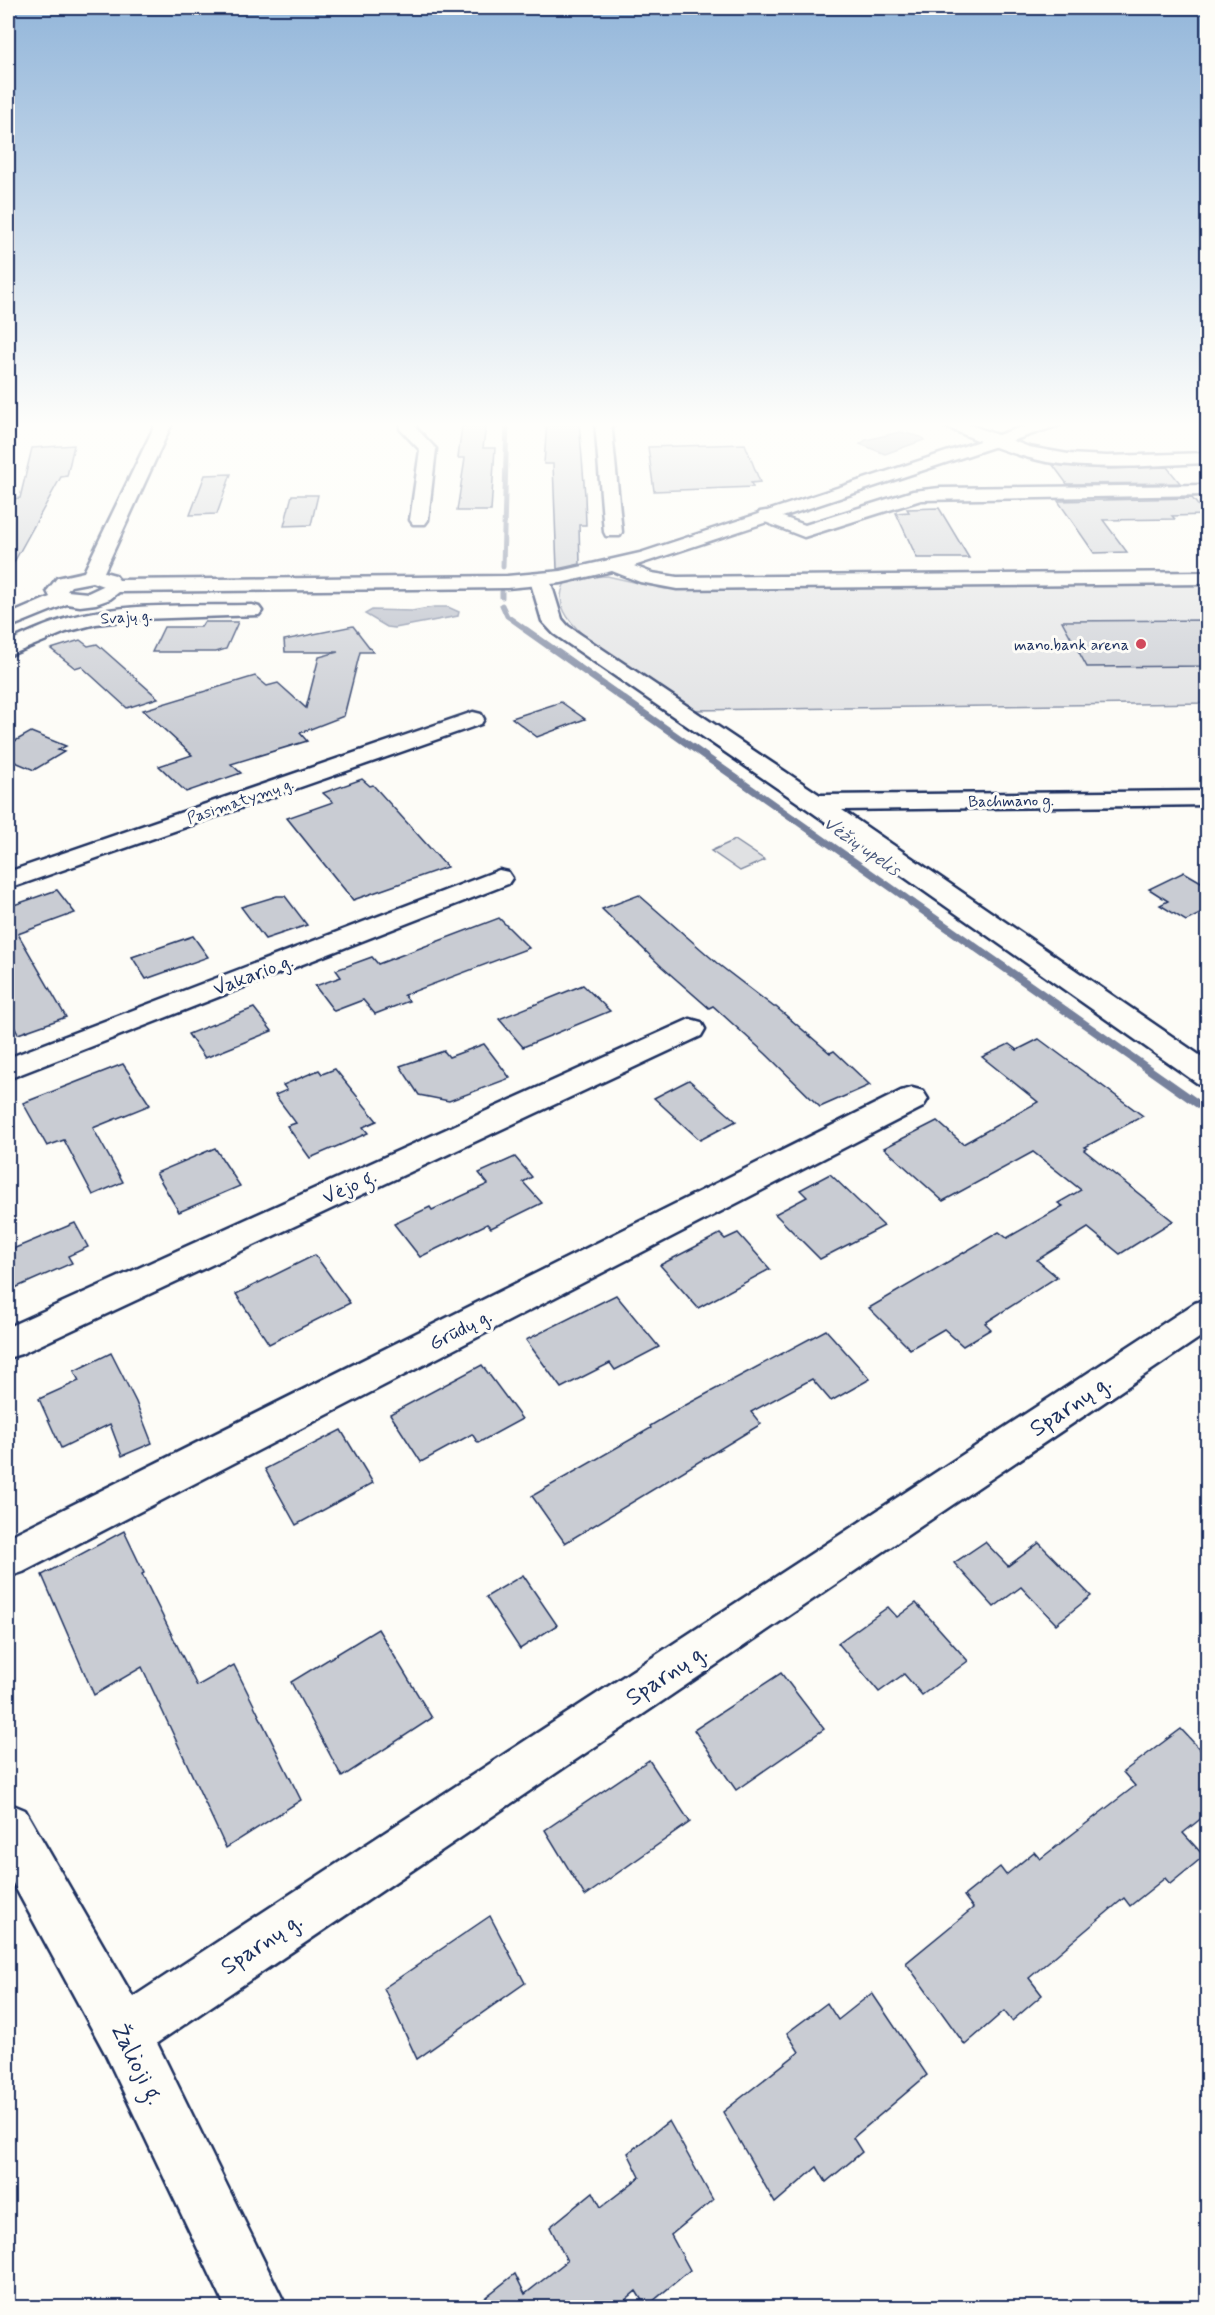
<svg xmlns="http://www.w3.org/2000/svg" width="1215" height="2315" viewBox="0 0 1215 2315" font-family="Mynerve,sans-serif">
	<rect width="100%" height="100%" fill="#fdfcf7"/>
	<filter id="ink" filterUnits="userSpaceOnUse"><feTurbulence type="fractalNoise" baseFrequency=".0167" numOctaves="2"/><feDisplacementMap in="SourceGraphic" scale="12" xChannelSelector="R" yChannelSelector="G"/><feConvolveMatrix kernelMatrix="1 2 1 2 8 2 1 2 1" color-interpolation-filters="sRGB"/></filter>
	<g filter="url(#ink)">
		<g fill="#e0e1e3" stroke="#7e88a0" stroke-width="1.5">
			<path d="M 607,576 L 665,589 L 1207,582 L 1207,703 L 692,710 L 583,635 C 568,620 554,604 565,583 L 589,577 Z"/>
			<path d="M 735,840 L 765,860 L 740,871 L 711,851 Z"/>
		</g>
		<g fill="#b3b8c5" stroke="#76819c" stroke-width="1.5">
			<path d="M 900,432 L 921,437 L 924,440 L 885,454 L 860,444 L 866,440 Z"/>
			<path d="M 434,607 L 448,607 L 459,612 L 458,616 L 395,628 L 387,627 L 365,614 L 372,610 L 412,611 Z"/>
		</g>
		<g fill="none" stroke-linecap="round" stroke-linejoin="round">
			<g stroke="#76819c" stroke-width="5">
				<path d="M 503,567 L 507,421"/>
				<path d="M 502,592 L 502,597"/>
				<path d="M 502,605 L 507,616 L 528,631"/>
			</g>
			<path stroke="#76819c" stroke-width="7" d="M 526,630 L 913,903"/>
			<path stroke="#76819c" stroke-width="8" d="M 911,902 L 1208,1111"/>
		</g>
		<g fill="#c9ccd3" stroke="#1b2f5e" stroke-width="1.5">
			<path d="M 547,421 L 579,421 L 585,495 L 586,525 L 579,525 L 580,564 L 557,569 L 553,464 L 544,464 Z"/>
			<path d="M 486,425 L 483,448 L 495,448 L 491,511 L 457,511 L 465,458 L 458,458 L 462,426 Z"/>
			<path d="M 745,444 L 760,482 L 751,483 L 753,487 L 654,491 L 648,447 Z"/>
			<path d="M 74,445 L 67,476 L 61,477 L 8,573 L 8,499 L 20,498 L 32,448 Z"/>
			<path d="M 1053,465 L 1107,469 L 1167,467 L 1180,483 L 1067,484 Z"/>
			<path d="M 231,474 L 217,514 L 190,515 L 205,475 Z"/>
			<path d="M 292,495 L 318,495 L 311,525 L 284,526 Z"/>
			<path d="M 1192,498 L 1206,515 L 1172,516 L 1175,519 L 1103,520 L 1127,552 L 1094,553 L 1058,501 Z"/>
			<path d="M 939,508 L 969,558 L 917,558 L 896,513 L 909,512 L 907,509 Z"/>
			<path d="M 1208,620 L 1208,666 L 1087,667 L 1062,621 Z"/>
			<path d="M 204,622 L 238,622 L 226,649 L 216,652 L 152,652 L 164,627 L 201,627 Z"/>
			<path d="M 353,626 L 373,652 L 360,652 L 344,716 L 300,733 L 307,741 L 231,764 L 241,773 L 186,792 L 159,766 L 192,755 L 143,710 L 255,676 L 267,686 L 278,683 L 306,708 L 319,657 L 338,652 L 285,652 L 284,640 Z"/>
			<path d="M 80,640 L 88,646 L 97,644 L 158,698 L 127,708 L 81,666 L 75,668 L 51,649 Z"/>
			<path d="M 561,702 L 585,719 L 537,737 L 512,718 Z"/>
			<path d="M 31,732 L 66,746 L 58,750 L 64,752 L 34,770 L 8,759 L 8,745 Z"/>
			<path d="M 362,779 L 370,786 L 373,785 L 447,867 L 353,900 L 287,818 L 333,802 L 323,793 Z"/>
			<path d="M 1184,872 L 1208,886 L 1208,910 L 1186,921 L 1160,905 L 1168,901 L 1149,889 Z"/>
			<path d="M 57,890 L 75,913 L 18,934 L 66,1017 L 18,1034 L 8,1015 L 8,907 Z"/>
			<path d="M 639,895 L 718,964 L 774,1007 L 776,1007 L 830,1053 L 834,1051 L 870,1085 L 820,1107 L 766,1054 L 713,1006 L 709,1008 L 662,967 L 602,909 Z"/>
			<path d="M 277,896 L 285,896 L 307,925 L 265,939 L 241,907 Z"/>
			<path d="M 499,918 L 529,948 L 404,995 L 409,1001 L 375,1014 L 363,1000 L 334,1011 L 315,986 L 341,977 L 336,970 L 372,957 L 378,964 Z"/>
			<path d="M 193,936 L 208,957 L 146,979 L 132,957 Z"/>
			<path d="M 583,985 L 610,1011 L 523,1047 L 499,1019 Z"/>
			<path d="M 254,1008 L 272,1031 L 205,1058 L 188,1034 Z"/>
			<path d="M 1039,1039 L 1143,1116 L 1085,1147 L 1087,1148 L 1084,1150 L 1173,1221 L 1120,1254 L 1088,1228 L 1037,1260 L 1057,1277 L 985,1323 L 991,1329 L 963,1346 L 944,1329 L 910,1349 L 869,1308 L 999,1232 L 1007,1238 L 1063,1206 L 1058,1203 L 1081,1190 L 1033,1152 L 943,1201 L 884,1148 L 937,1121 L 963,1144 L 1038,1102 L 982,1057 L 1009,1044 L 1017,1050 Z"/>
			<path d="M 484,1044 L 510,1078 L 449,1101 L 419,1095 L 400,1066 L 444,1051 L 449,1057 Z"/>
			<path d="M 123,1064 L 150,1105 L 93,1128 L 123,1182 L 93,1195 L 64,1140 L 47,1146 L 23,1103 Z"/>
			<path d="M 335,1069 L 377,1121 L 363,1127 L 368,1133 L 310,1158 L 287,1126 L 296,1123 L 275,1095 L 287,1090 L 283,1085 L 319,1070 L 322,1074 Z"/>
			<path d="M 689,1080 L 736,1121 L 700,1140 L 654,1098 Z"/>
			<path d="M 215,1148 L 240,1186 L 179,1212 L 156,1173 Z"/>
			<path d="M 515,1157 L 532,1177 L 523,1182 L 542,1203 L 491,1228 L 487,1224 L 420,1257 L 394,1224 L 430,1207 L 432,1210 L 488,1184 L 479,1173 Z"/>
			<path d="M 830,1174 L 884,1226 L 820,1259 L 775,1214 L 807,1197 L 800,1190 Z"/>
			<path d="M 75,1223 L 88,1247 L 68,1256 L 72,1263 L 8,1291 L 8,1251 Z"/>
			<path d="M 738,1233 L 770,1269 L 698,1308 L 660,1265 L 720,1234 L 725,1239 Z"/>
			<path d="M 315,1255 L 350,1303 L 269,1344 L 236,1294 Z"/>
			<path d="M 616,1295 L 659,1347 L 615,1370 L 610,1363 L 561,1388 L 526,1340 Z"/>
			<path d="M 826,1330 L 870,1379 L 831,1401 L 812,1379 L 751,1412 L 761,1424 L 565,1543 L 532,1496 L 651,1428 L 650,1426 L 684,1406 Z"/>
			<path d="M 111,1353 L 136,1402 L 152,1443 L 122,1456 L 110,1424 L 61,1448 L 39,1399 L 79,1381 L 74,1371 Z"/>
			<path d="M 482,1365 L 522,1419 L 478,1443 L 472,1434 L 421,1462 L 390,1414 Z"/>
			<path d="M 341,1430 L 373,1483 L 296,1525 L 265,1469 Z"/>
			<path d="M 124,1531 L 144,1573 L 142,1574 L 197,1686 L 234,1665 L 301,1800 L 226,1848 L 142,1667 L 94,1695 L 42,1575 Z"/>
			<path d="M 985,1542 L 1008,1566 L 1039,1543 L 1091,1596 L 1056,1624 L 1021,1587 L 994,1607 L 954,1563 Z"/>
			<path d="M 523,1575 L 557,1625 L 520,1649 L 486,1597 Z"/>
			<path d="M 916,1603 L 968,1661 L 922,1695 L 904,1674 L 879,1692 L 838,1643 L 888,1607 L 897,1617 Z"/>
			<path d="M 378,1629 L 432,1718 L 342,1777 L 291,1682 Z"/>
			<path d="M 781,1673 L 824,1729 L 736,1790 L 694,1730 Z"/>
			<path d="M 1181,1729 L 1208,1758 L 1208,1813 L 1183,1833 L 1204,1856 L 1170,1884 L 1165,1878 L 1130,1906 L 1124,1898 L 1029,1978 L 1042,1995 L 1012,2021 L 1004,2011 L 965,2045 L 906,1963 L 973,1908 L 964,1896 L 1000,1867 L 1006,1875 L 1034,1852 L 1040,1859 L 1135,1786 L 1123,1772 Z"/>
			<path d="M 649,1760 L 690,1822 L 585,1896 L 545,1830 Z"/>
			<path d="M 490,1916 L 525,1983 L 417,2059 L 384,1988 Z"/>
			<path d="M 872,1993 L 927,2075 L 853,2138 L 862,2152 L 826,2182 L 817,2167 L 775,2203 L 723,2112 L 799,2052 L 787,2033 L 827,2003 L 838,2020 Z"/>
			<path d="M 669,2121 L 713,2200 L 671,2235 L 690,2270 L 646,2307 L 636,2291 L 617,2307 L 473,2307 L 515,2274 L 525,2294 L 567,2261 L 550,2227 L 593,2192 L 601,2207 L 640,2177 L 628,2153 Z"/>
		</g>
		<g fill="none" stroke-linecap="round" stroke-linejoin="round">
			<defs>
				<g id="street">
					<path d="M 401,421 L 417,421 L 416,428 L 436,449 L 428,520 L 425,524 L 413,524 L 410,520 L 420,450 L 400,429 Z"/>
					<path d="M 595,421 L 611,421 L 622,532 L 620,536 L 606,536 L 604,532 Z"/>
					<path d="M 937,421 L 960,421 L 1029,447 L 1068,454 L 1107,456 L 1208,453 L 1208,463 C 1155,465 1100,471 1047,462 C 1010,455 975,439 939,424 Z"/>
					<path d="M 1208,485 L 1208,495 L 921,500 L 804,537 L 760,520 L 757,516 L 760,512 L 766,511 L 805,525 L 913,491 L 940,488 Z"/>
					<path d="M 540,574 L 547,576 L 550,580 L 562,619 L 568,626 L 820,795 L 1208,791 L 1208,805 L 842,810 L 1208,1061 L 1208,1086 L 1197,1083 L 806,808 L 554,634 L 542,621 L 530,580 L 533,576 Z"/>
					<path d="M 252,605 L 259,607 L 262,611 L 259,615 L 140,619 L 96,624 L 66,632 L 8,656 L 8,642 C 27,633 47,624 68,618 C 127,602 191,606 252,605 Z"/>
					<path d="M 473,712 L 481,714 L 484,719 L 481,724 L 8,889 L 8,872 Z"/>
					<path d="M 499,870 L 508,872 L 512,878 L 508,884 L 8,1079 L 8,1058 Z"/>
					<path d="M 690,1019 L 701,1022 L 705,1029 L 701,1036 L 21,1354 L 8,1358 L 8,1327 Z"/>
					<path d="M 912,1088 L 923,1091 L 928,1099 L 923,1107 L 23,1572 L 8,1577 L 8,1537 L 901,1091 Z"/>
					<path d="M 1208,1299 L 1208,1332 L 157,2043 L 287,2308 L 226,2308 L 105,2053 L 8,1874 L 8,1803 L 25,1810 L 133,1997 L 1195,1303 Z"/>
				</g>
				<path id="secondary" d="M 157,421 L 173,421 L 104,572 L 115,575 L 119,580 L 507,576 L 561,571 L 640,553 L 1040,421 L 1065,421 L 1063,424 L 634,566 L 652,573 L 677,577 L 1208,572 L 1208,584 L 677,589 L 640,582 L 612,571 L 561,583 L 507,588 L 119,592 L 110,599 L 96,604 L 80,606 L 67,604 L 8,628 L 8,615 L 50,597 L 47,591 L 57,578 L 84,572 ZM 92,582 L 103,586 L 88,593 L 67,591 L 71,586 Z"/>
			</defs>
			<use href="#street" stroke="#1b2f5e" stroke-width="5"/>
			<use href="#secondary" stroke="#1b2f5e" stroke-width="5"/>
			<use href="#street" fill="#fdfcf7" fill-rule="evenodd"/>
			<use href="#secondary" fill="#fdfcf7" fill-rule="evenodd"/>
		</g>
	</g>
	<linearGradient id="sky" x2="0" y2="1"><stop stop-color="#93b6da"/><stop offset="0.57" stop-color="#fefefb"/><stop offset="1" stop-color="#fefefb" stop-opacity="0"/></linearGradient>
	<rect width="1215" height="745" fill="url(#sky)"/>
	<circle fill="#d1495b" stroke="#fdfcf7" stroke-width="2" cx="1141" cy="644" r="6"/>
	<g text-anchor="middle" stroke-width="6" stroke-linejoin="round" paint-order="stroke">
		<g font-size="16" fill="#1b2f5e" stroke="#fdfcf7">
			<text transform="translate(126 616) rotate(-4)" y="6">Svajų g.</text>
			<text transform="translate(240 800) rotate(-19)" y="6">Pasimatymų g.</text>
			<text transform="translate(1011 800) rotate(-1)" y="6">Bachmano g.</text>
		</g>
		<g font-size="16" fill="#1b2f5e" stroke="#fdfcf7" text-anchor="end">
			<text x="1129" y="650">mano.bank arena</text>
		</g>
		<g font-size="18" font-style="italic" fill="#49587d" stroke="#fdfcf7">
			<text transform="translate(862 846) rotate(35)" y="6">Vėžių upelis</text>
		</g>
		<g font-size="20" fill="#1b2f5e" stroke="#fdfcf7">
			<text transform="translate(253 974) rotate(-21)" y="7">Vakario g.</text>
			<text transform="translate(349 1186) rotate(-25)" y="7">Vėjo g.</text>
			<text transform="translate(460 1329) rotate(-27)" y="7">Grūdų g.</text>
		</g>
		<g font-size="24" fill="#1b2f5e" stroke="#fdfcf7">
			<text transform="translate(1070 1405) rotate(-34)" y="8">Sparnų g.</text>
			<text transform="translate(666 1674) rotate(-34)" y="8">Sparnų g.</text>
			<text transform="translate(261 1943) rotate(-34)" y="8">Sparnų g.</text>
			<text transform="translate(138 2064) rotate(63)" y="8">Žalioji g.</text>
		</g>
	</g>
	<rect width="1215" height="2315" fill="none" stroke="#fdfcf7" stroke-width="30"/>
	<rect x="15" y="15" width="1185" height="2285" fill="none" stroke="#1b2f5e" stroke-width="2" filter="url(#ink)"/>
</svg>
